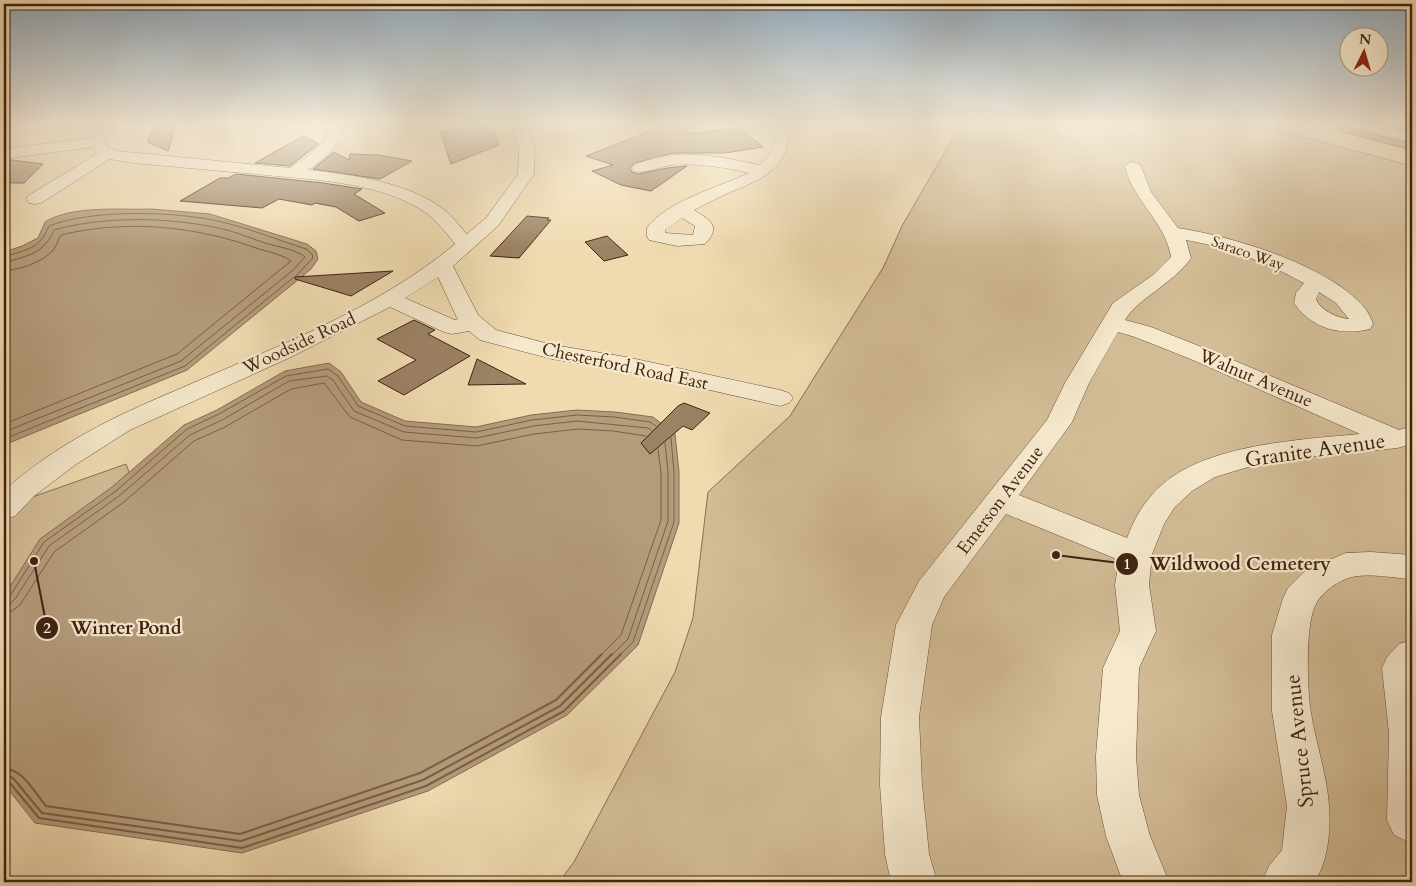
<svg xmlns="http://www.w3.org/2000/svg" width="1416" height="886" viewBox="0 0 1416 886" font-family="Cardo,serif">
	<rect width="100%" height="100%" fill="#f0dbb1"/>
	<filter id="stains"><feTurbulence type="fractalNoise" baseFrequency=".004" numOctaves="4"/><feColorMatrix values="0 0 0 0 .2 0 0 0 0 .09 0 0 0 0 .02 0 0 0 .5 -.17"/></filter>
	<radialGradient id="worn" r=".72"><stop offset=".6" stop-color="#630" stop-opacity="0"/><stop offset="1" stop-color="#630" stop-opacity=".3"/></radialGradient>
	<g fill="#d2bc96" stroke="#886f54">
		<path d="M 961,124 L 1255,124 L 1412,166 L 1412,882 L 559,882 L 574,862 L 675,672 L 693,618 L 708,492 L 790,416 L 883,268 L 902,226 Z"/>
		<path d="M 126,464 L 138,496 L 4,616 L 4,507 Z"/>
	</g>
	<g fill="#b49c7b" stroke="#856b51">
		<path d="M 152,209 L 210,214 L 307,244 L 316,251 L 318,259 L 311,269 L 299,279 L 187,370 L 4,445 L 4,252 L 22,246 L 38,238 L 45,222 C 72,205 120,210 152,209 Z"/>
		<path d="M 329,363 L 341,372 L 361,402 L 405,421 L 476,427 L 531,415 L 577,410 L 615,412 L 653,417 L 675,434 L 679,472 L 679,523 L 638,645 L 567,715 L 428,791 L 242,853 L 35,823 L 4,784 L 4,596 L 40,539 L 112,487 L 184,425 L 217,410 L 285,371 Z"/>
	</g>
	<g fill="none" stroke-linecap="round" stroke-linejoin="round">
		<g stroke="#7a5f46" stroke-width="1">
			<path d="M 4,257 C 27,249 39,250 49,226 C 92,209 177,211 222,222 C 251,229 278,240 306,249 L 312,254 L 313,258 L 296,276"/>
			<path d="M 4,263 C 28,255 43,255 54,230 C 103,216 168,217 218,228 C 234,231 250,238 265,243 C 278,247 295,249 305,257 L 292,271 L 181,361 L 4,432"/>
			<path d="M 4,271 C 20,269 43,263 54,249 C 57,245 58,239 61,235 C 126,219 196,226 259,249 C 269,252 283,255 291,261 L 177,354 L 4,424"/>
			<path d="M 4,439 L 185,366 L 294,277"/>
			<path d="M 4,598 L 10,596 L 44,542 L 116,491 L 187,429 L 219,414 L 286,376 L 328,369 L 338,376 L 358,406 L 405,426 L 476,432 L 532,420 L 577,415 L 614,417 L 650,422 L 656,426"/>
			<path d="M 4,604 L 11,603 L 15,599 L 49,546 L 119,496 L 190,435 L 222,420 L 289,381 L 327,376 L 333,380 L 354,411 L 404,432 L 477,438 L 533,426 L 577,421 L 648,428 L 652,431"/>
			<path d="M 4,612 L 12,611 L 20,605 L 54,552 L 124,502 L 194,441 L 225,427 L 291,389 L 324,383 L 350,417 L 402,440 L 477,446 L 534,434 L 578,429 L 613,431 L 646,436"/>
			<path d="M 600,656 L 621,635 L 661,520 L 661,473 L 658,449"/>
			<path d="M 611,656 L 628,639 L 668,521 L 668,472 L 665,443"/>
			<path d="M 619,656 L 633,642 L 674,522 L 674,472 L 671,438"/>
		</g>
		<g stroke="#7a5f46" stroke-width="2">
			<path d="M 4,768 C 25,771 33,791 46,806 L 240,834 L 420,773 L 556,700 L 602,654"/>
			<path d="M 4,775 L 13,778 L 42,813 L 241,841 L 423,780 L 560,706 L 612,654"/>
			<path d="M 4,781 L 10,783 L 39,818 L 242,848 L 426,786 L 564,711 L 621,654"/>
		</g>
	</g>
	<g fill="#9b8264" stroke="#3f2211">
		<path d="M 155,124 L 176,124 L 168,151 L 147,142 Z"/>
		<path d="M 669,124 L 685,124 L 686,134 L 739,128 L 763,147 L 725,153 L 673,153 L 635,163 L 630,168 L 632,172 L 638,174 L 667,168 L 687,166 L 651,191 L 621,185 L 592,171 L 613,165 L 586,156 Z"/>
		<path d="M 1339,124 L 1348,124 L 1352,129 L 1412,144 L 1412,150 L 1338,131 Z"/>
		<path d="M 1382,124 L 1412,124 L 1412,132 Z"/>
		<path d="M 487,127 L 489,130 L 493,130 L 499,145 L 451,164 L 440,131 Z"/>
		<path d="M 303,136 L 319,144 L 290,166 L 255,163 Z"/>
		<path d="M 334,152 L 349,160 L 350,154 L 379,155 L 412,161 L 380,179 L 313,169 Z"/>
		<path d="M 12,160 L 43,164 L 24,183 L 4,183 L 4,161 Z"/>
		<path d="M 236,174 L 323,183 L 362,189 L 354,194 L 385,213 L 359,221 L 336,207 L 315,203 L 312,205 L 279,199 L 262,208 L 180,201 L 220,178 L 228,178 Z"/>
		<path d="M 527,216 L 549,218 L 547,220 L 551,220 L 519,258 L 490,256 Z"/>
		<path d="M 607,236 L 628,255 L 604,261 L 585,242 Z"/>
		<path d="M 393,271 L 351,296 L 295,279 L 295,277 Z"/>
		<path d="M 414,320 L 435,330 L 428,334 L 470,356 L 404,395 L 378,381 L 416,360 L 377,339 Z"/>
		<path d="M 477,359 L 526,384 L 468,385 Z"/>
		<path d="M 684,403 L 710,413 L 692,430 L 683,426 L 650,454 L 641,443 L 678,406 Z"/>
	</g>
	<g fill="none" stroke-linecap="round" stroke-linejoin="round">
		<defs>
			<g id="minor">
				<path d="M 12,124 L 40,124 L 38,127 L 4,134 L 4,126 Z"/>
				<path d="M 103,124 L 118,124 L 105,141 L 107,147 L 117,151 L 290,168 C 303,159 323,149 328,132 L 314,127 L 312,124 L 335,124 L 343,131 C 338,149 323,160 308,170 C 350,174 410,183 443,209 C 452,215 459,226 467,234 L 486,218 L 518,174 L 519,148 L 512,124 L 526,124 L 535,148 L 534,174 L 498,226 L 453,266 L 478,315 L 496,330 L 553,345 L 626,357 L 780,390 L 789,393 L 793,398 L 789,403 L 780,406 L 626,371 L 552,359 L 480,340 L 469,331 L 452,334 L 444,332 L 390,307 L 289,358 L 130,430 L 75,465 L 34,496 L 15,516 L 4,519 L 4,491 C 54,445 115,416 177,390 C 272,348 375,311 455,244 C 444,230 433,216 417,207 C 372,182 315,180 266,175 C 221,171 177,167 133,163 L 110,159 L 41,203 L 35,204 L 29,203 L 26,199 L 29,195 L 97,154 L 92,147 L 4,159 L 4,149 L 91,138 ZM 438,277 L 457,318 L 458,319 L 455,320 L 405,298 Z"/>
				<path d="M 763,124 L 778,124 L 789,137 C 786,169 760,180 733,191 C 720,197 707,203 694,210 C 710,220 722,226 705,244 L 677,246 L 649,240 L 647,236 L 647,228 C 665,202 721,186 749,173 C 724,167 698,163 672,165 C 659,166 646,174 634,171 L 632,168 C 635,163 640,163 645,161 C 682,148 723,157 759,165 L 770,154 L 775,138 ZM 682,218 L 695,226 L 693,235 L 665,233 L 665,230 Z"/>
				<path d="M 1350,124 L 1374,124 L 1412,134 L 1412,142 L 1352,127 Z"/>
				<path d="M 1133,162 L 1139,164 L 1141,167 L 1151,192 L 1178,228 C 1231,236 1328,265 1364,307 C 1368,312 1371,318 1373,324 L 1370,329 C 1341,336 1312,329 1294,303 L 1296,293 L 1304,283 C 1267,263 1228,247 1186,240 L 1191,258 C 1174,283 1138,298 1125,320 L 1151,327 L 1209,350 L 1399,430 L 1412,426 L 1412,444 L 1397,448 L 1268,461 L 1215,477 L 1192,491 L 1174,508 L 1164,524 L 1152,554 L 1149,585 L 1156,631 L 1139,668 L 1136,756 L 1139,795 L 1150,836 L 1169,882 L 1123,882 L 1106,836 L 1097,795 L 1096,756 L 1103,668 L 1120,631 L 1115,585 L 1119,560 L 1006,514 L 944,597 L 932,625 L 919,717 L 922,785 L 929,854 L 937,882 L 891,882 L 885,854 L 880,785 L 881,717 L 896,625 L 919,581 L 1047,420 L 1065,383 L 1113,303 L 1153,275 L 1171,257 C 1166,223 1134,202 1125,167 L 1127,164 ZM 1319,292 L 1336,303 L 1349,319 C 1337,318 1320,310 1316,299 ZM 1118,332 L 1135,337 L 1193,360 L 1360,434 C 1299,440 1194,444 1152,495 C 1141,507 1133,522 1127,538 L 1019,495 L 1072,422 L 1089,383 Z"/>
				<path d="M 1371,552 L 1412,555 L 1412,579 C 1393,578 1371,573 1352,577 C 1339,580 1322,592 1316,604 C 1305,623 1307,690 1311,713 C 1316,744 1327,775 1329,806 C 1331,829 1328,864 1314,882 L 1262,882 L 1269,866 L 1282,850 L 1287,806 L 1272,711 L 1272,635 L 1283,598 L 1288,588 L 1307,569 L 1346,553 Z"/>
				<path d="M 1412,640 L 1412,840 L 1409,842 L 1394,835 L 1387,820 L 1389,733 L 1382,668 L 1387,657 L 1399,644 Z"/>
			</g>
		</defs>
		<use href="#minor" stroke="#6b5039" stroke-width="1"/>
		<use href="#minor" fill="#f5e8cc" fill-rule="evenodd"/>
	</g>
	<linearGradient id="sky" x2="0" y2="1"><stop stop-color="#93aabc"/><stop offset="0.5" stop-color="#f8efdc"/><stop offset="1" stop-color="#f8efdc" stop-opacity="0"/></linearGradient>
	<rect width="1416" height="248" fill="url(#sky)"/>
	<g text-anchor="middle" stroke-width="4.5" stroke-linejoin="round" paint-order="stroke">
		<g font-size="15" fill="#3f2211" stroke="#f5e8cc">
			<text transform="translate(1248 253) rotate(19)" y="5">Saraco Way</text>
		</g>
		<g font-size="18" fill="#3f2211" stroke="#f5e8cc">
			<text transform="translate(299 343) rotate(-25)" y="6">Woodside Road</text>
			<text transform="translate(625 366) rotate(12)" y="6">Chesterford Road East</text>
			<text transform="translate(1256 378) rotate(23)" y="6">Walnut Avenue</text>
			<text transform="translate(1000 500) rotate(-53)" y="6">Emerson Avenue</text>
		</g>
		<g font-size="21" fill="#3f2211" stroke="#f5e8cc">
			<text transform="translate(1315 450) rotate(-8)" y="7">Granite Avenue</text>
			<text transform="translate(1299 741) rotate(-96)" y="7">Spruce Avenue</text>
		</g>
	</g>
	<path fill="none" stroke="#3f2211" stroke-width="2" d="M1056 555L1127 564M34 561L47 628"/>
	<g fill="#3f2211" stroke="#f5e8cc" stroke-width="2">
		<circle cx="1056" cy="555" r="5"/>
		<circle cx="34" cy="561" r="5"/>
		<circle cx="1127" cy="564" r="12"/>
		<circle cx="47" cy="628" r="12"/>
	</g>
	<g font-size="15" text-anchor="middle" font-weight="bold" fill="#fff">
		<text x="1127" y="569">1</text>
		<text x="47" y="633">2</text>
	</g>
	<g font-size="19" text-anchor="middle" font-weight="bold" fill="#3f2211" stroke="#f5e8cc" stroke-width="4.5" stroke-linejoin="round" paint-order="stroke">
		<text x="1240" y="570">Wildwood Cemetery</text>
		<text x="126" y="634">Winter Pond</text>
	</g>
	<rect width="1416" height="886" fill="none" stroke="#f0dbb1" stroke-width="20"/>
	<rect x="5" y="5" width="1406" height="876" fill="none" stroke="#3f2211" stroke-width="2.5"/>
	<rect x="10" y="10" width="1396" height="866" fill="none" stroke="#3f2211"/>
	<g transform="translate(1364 52) rotate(5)"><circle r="24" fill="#f5e8cc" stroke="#ac9981"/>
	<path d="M0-4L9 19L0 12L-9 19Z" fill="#8f2418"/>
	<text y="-8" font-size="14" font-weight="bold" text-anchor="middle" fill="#3f2211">N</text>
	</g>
	<rect width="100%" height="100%" filter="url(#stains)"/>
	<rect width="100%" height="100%" fill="url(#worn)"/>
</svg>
